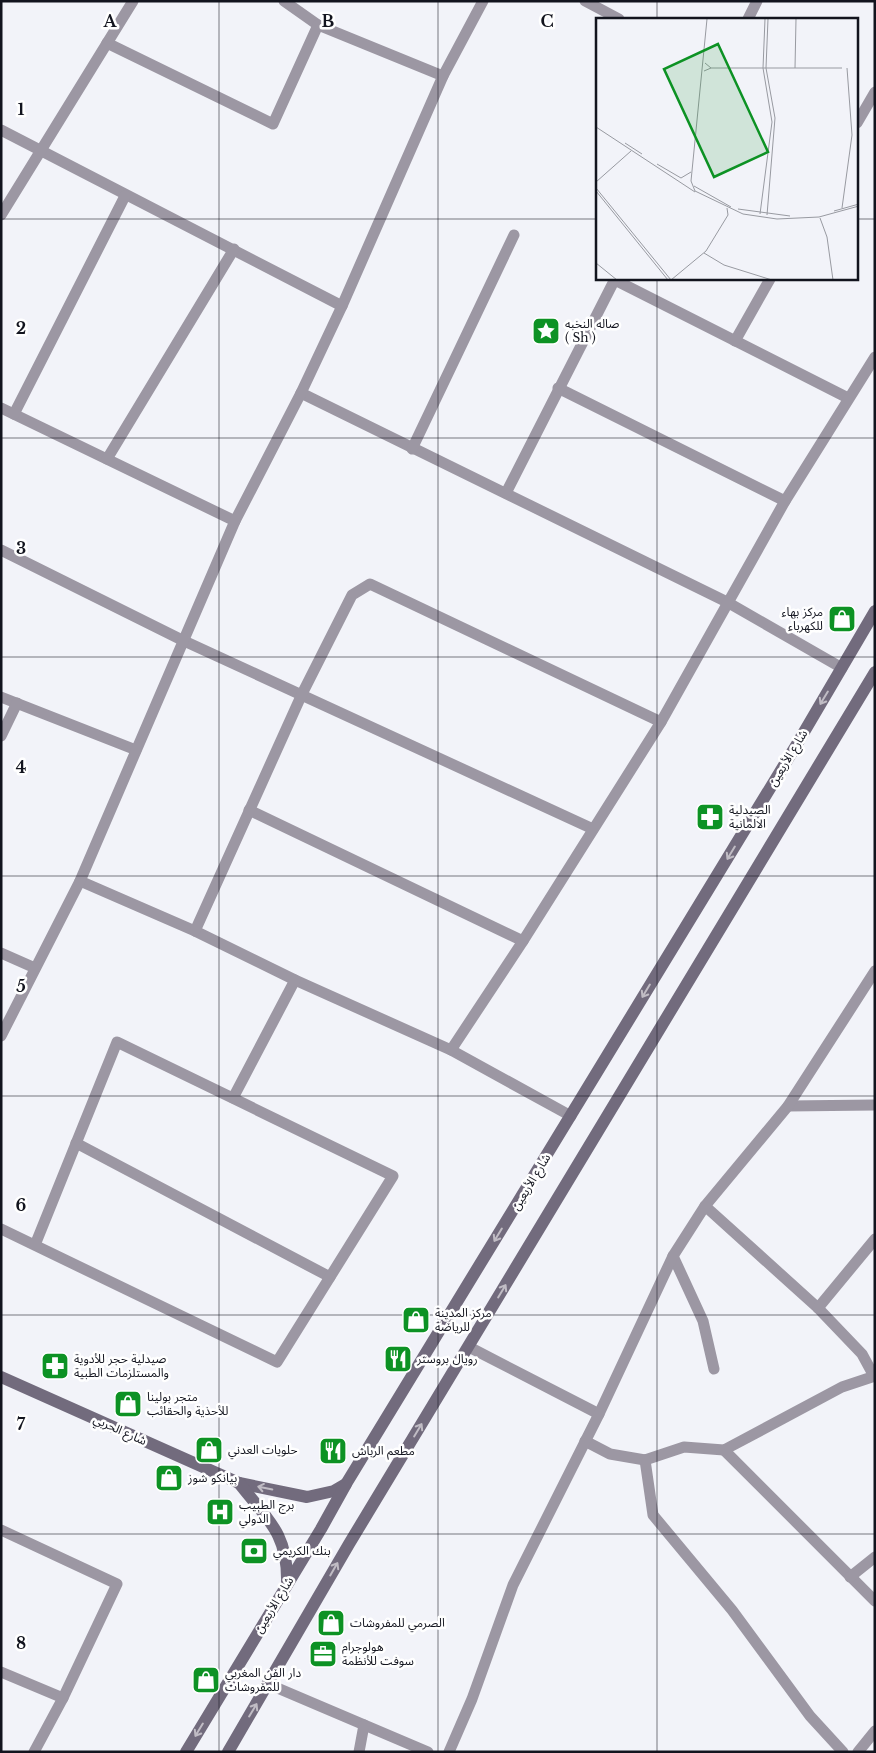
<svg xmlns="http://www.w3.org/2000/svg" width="876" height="1753" viewBox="0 0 876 1753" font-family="'Libre Baskerville','Noto Sans Arabic',serif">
	<rect width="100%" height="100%" fill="#f2f3f9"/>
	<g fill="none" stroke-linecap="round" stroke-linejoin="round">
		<g stroke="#9c97a3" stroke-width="11">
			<path d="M 284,1 L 318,25 L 443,76"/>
			<path d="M 585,1 L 619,19"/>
			<path d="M 748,19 L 757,1"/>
			<path d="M 107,43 L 273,124 L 318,25"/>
			<path d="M 857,123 L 875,92"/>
			<path d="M 1,130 L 342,306"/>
			<path d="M 1,215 L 133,1"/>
			<path d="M 615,280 L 848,398"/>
			<path d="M 735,341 L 770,279"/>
			<path d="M 558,388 L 785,501"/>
			<path d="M 301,393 L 727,602 L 842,668"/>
			<path d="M 1,408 L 235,521"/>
			<path d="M 14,414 L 125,196"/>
			<path d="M 412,449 L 514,235"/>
			<path d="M 107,459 L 234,249"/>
			<path d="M 506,493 L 615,279"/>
			<path d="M 1,550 L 182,640 L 593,829"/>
			<path d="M 1,697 L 136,750"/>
			<path d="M 1,736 L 17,703"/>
			<path d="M 249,810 L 523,941"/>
			<path d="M 80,881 L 195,931 L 295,980 L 451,1050 L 571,1116"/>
			<path d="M 195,931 L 302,694 L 352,595 L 370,584 L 661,722"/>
			<path d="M 1,953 L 35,968"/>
			<path d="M 1,1036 L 80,881 L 235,521 L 301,393 L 342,306 L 443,76 L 483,1"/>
			<path d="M 451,1050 L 523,941 L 661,722 L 785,501 L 875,357"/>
			<path d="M 233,1098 L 295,980"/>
			<path d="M 788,1106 L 875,1105"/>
			<path d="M 76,1143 L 330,1277"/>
			<path d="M 705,1206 L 818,1308 L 862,1354 L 874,1376"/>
			<path d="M 1,1229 L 277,1362 L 393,1176 L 117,1042 L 35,1245"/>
			<path d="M 673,1256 L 703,1321 L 714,1369"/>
			<path d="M 818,1308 L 875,1239"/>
			<path d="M 469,1347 L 599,1414"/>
			<path d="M 585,1441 L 610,1454 L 645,1460 L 684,1447 L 724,1450 L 842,1387 L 875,1376"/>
			<path d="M 724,1450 L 875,1601"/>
			<path d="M 645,1460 L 653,1515 L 732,1610 L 810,1716 L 843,1752"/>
			<path d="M 1,1530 L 117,1584 L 63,1698 L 34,1752"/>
			<path d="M 850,1577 L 875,1557"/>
			<path d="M 1,1672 L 63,1698"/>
			<path d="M 268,1684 L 428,1752"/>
			<path d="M 359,1752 L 364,1725"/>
			<path d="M 449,1752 L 472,1699 L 513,1585 L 599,1414 L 673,1256 L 705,1206 L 788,1106 L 875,971"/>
			<path d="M 858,1752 L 875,1731"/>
		</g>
		<g stroke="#726b7d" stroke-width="12">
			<path d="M 1,1377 L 239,1483 L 307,1497 L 334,1491 L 346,1484"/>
			<path d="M 239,1483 C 267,1519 288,1533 287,1582"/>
			<path d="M 186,1752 L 321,1529 L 346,1484 L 797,744 L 875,611"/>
			<path d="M 228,1752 L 349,1544 L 875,672"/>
		</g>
	</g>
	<defs><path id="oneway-shaft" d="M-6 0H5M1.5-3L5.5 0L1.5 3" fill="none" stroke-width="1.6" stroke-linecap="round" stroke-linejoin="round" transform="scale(1.25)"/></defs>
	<g stroke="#c0bcc4">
		<use href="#oneway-shaft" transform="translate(824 698) rotate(121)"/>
		<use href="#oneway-shaft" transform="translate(731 853) rotate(121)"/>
		<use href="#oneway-shaft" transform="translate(646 991) rotate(121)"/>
		<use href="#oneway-shaft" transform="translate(498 1235) rotate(121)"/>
		<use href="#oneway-shaft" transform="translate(502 1291) rotate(-59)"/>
		<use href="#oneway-shaft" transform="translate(418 1430) rotate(-59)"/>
		<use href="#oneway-shaft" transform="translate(265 1488) rotate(-168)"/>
		<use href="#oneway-shaft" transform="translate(334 1569) rotate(-60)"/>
		<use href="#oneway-shaft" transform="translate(253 1710) rotate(-59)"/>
		<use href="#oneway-shaft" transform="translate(199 1730) rotate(121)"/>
	</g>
	<path fill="none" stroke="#12141e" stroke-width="1" stroke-opacity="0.55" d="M 219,1 L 219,1752M 438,1 L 438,1752M 657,1 L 657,19M 1,219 L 597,219M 857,219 L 875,219M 657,279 L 657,1752M 1,438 L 875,438M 1,657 L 875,657M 1,876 L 875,876M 1,1096 L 875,1096M 1,1315 L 875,1315M 1,1534 L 875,1534"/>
	<defs>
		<symbol id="sight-square" viewBox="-11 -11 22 22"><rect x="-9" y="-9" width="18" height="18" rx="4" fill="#0d9224" stroke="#fff"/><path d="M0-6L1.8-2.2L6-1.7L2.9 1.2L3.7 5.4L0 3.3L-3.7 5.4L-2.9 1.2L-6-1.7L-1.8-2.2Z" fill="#fff"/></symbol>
		<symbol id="shop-square" viewBox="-11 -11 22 22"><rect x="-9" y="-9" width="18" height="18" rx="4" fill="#0d9224" stroke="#fff"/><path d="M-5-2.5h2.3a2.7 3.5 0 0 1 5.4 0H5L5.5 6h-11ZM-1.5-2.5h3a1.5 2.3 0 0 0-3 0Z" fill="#fff"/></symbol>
		<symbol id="pharmacy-square" viewBox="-11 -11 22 22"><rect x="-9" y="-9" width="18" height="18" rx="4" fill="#0d9224" stroke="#fff"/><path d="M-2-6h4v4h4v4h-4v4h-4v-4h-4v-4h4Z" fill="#fff"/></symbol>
		<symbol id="restaurant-square" viewBox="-11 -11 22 22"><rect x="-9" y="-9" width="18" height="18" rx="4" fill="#0d9224" stroke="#fff"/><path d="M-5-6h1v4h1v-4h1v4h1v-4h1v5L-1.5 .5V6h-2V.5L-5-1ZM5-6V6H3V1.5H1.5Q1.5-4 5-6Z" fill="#fff"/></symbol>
		<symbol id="hospital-square" viewBox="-11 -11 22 22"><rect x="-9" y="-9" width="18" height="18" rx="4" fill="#0d9224" stroke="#fff"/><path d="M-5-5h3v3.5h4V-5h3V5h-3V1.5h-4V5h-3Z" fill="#fff"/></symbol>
		<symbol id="bank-square" viewBox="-11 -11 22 22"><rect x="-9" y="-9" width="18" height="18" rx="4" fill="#0d9224" stroke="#fff"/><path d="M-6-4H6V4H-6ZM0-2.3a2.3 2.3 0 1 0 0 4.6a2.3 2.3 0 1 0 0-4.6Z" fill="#fff"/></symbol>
		<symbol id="office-square" viewBox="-11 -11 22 22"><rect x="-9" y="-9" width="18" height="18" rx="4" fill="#0d9224" stroke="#fff"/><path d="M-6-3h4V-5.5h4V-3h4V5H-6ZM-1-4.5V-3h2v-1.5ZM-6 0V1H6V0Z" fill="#fff"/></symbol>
	</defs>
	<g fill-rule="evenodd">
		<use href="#sight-square" x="530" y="315" width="32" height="32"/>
		<use href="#shop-square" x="826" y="603" width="32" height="32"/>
		<use href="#pharmacy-square" x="694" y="801" width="32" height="32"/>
		<use href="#shop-square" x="400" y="1304" width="32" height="32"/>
		<use href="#restaurant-square" x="382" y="1343" width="32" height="32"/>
		<use href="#pharmacy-square" x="39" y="1350" width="32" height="32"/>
		<use href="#shop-square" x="112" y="1388" width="32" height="32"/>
		<use href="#shop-square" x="193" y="1434" width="32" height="32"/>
		<use href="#restaurant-square" x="317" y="1435" width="32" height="32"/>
		<use href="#shop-square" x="153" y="1462" width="32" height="32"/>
		<use href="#hospital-square" x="204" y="1496" width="32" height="32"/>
		<use href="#bank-square" x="238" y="1535" width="32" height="32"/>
		<use href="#shop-square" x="315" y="1607" width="32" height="32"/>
		<use href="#office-square" x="307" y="1638" width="32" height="32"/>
		<use href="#shop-square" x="190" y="1664" width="32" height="32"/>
	</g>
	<g text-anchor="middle" stroke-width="5" stroke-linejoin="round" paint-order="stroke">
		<g font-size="12" fill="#12141e" stroke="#fff" text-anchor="start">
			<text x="565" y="328">صاله النخبه<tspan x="565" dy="14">( Sh )</tspan></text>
			<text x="823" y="616" text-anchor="end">مركز بهاء<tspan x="823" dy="14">للكهرباء</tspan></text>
			<text x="729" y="814">الصيدلية<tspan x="729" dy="14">الالمانية</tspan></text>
			<text x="435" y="1317">مركز المدينة<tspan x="435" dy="14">للرياضة</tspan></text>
			<text x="74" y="1363">صيدلية حجر للأدوية<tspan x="74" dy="14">والمستلزمات الطبية</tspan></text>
			<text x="417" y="1363">رويال بروستر</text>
			<text x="147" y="1401">متجر بولينا<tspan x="147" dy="14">للأحذية والحقائب</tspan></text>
			<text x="228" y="1454">حلويات العدني</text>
			<text x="352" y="1455">مطعم الرباش</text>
			<text x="188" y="1482">بيانكو شوز</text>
			<text x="239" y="1509">برج الطبيب<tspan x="239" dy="14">الدولي</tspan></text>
			<text x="273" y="1555">بنك الكريمي</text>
			<text x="350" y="1627">الصرمي للمفروشات</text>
			<text x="342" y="1651">هولوجرام<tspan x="342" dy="14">سوفت للأنظمة</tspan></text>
			<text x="225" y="1677">دار الفن المغربي<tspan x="225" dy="14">للمفروشات</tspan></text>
		</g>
		<g font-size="12" fill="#12141e" stroke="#fff">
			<text transform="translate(788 758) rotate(-59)" y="4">شارع الأربعين</text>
			<text transform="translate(531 1182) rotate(-59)" y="4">شارع الأربعين</text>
			<text transform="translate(120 1430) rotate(24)" y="4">شارع الحربي</text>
			<text transform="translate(274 1605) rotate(-59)" y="4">شارع الأربعين</text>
		</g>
	</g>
	<g transform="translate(596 18)">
		<rect width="262" height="262" fill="#f2f3f9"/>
		<path fill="none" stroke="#989aa1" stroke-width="1" d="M 111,1 L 95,163 L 99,173 L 147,196 L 181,201 L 223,199 L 263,188M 115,50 L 246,50M 199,50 L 200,1M 108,53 L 115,50 L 109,45M 0,109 L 99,174M 29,125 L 46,136M 61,146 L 85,160 L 95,154M 0,164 L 35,133M 98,168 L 135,189M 0,170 L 75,262M 0,173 L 72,262M 246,190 L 256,117 L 251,50M 142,191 L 194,198M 238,193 L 263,186M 164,196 L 176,104 L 167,50 L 169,1M 171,197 L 179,100 L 170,50 L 172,1M 224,200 L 231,219 L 237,262M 108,235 L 128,247 L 176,262M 0,245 L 21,262M 75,262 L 110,233 L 132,197 L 131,190"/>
		<path fill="#0d9224" fill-opacity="0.15" stroke="#0d9224" stroke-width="2.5" d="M 122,26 L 172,134 L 118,159 L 68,51 Z"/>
		<rect width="262" height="262" fill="none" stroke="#12141e" stroke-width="2.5"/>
	</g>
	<g font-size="16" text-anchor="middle" font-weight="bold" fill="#12141e" stroke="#fff" stroke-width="5" stroke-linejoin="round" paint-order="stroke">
		<text x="110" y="27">A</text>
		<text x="328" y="27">B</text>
		<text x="547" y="27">C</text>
		<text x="21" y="115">1</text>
		<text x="21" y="334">2</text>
		<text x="21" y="554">3</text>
		<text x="21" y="773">4</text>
		<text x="21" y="992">5</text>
		<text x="21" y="1211">6</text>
		<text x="21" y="1430">7</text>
		<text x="21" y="1649">8</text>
	</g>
	<rect width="876" height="1753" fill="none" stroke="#12141e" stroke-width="5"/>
</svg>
